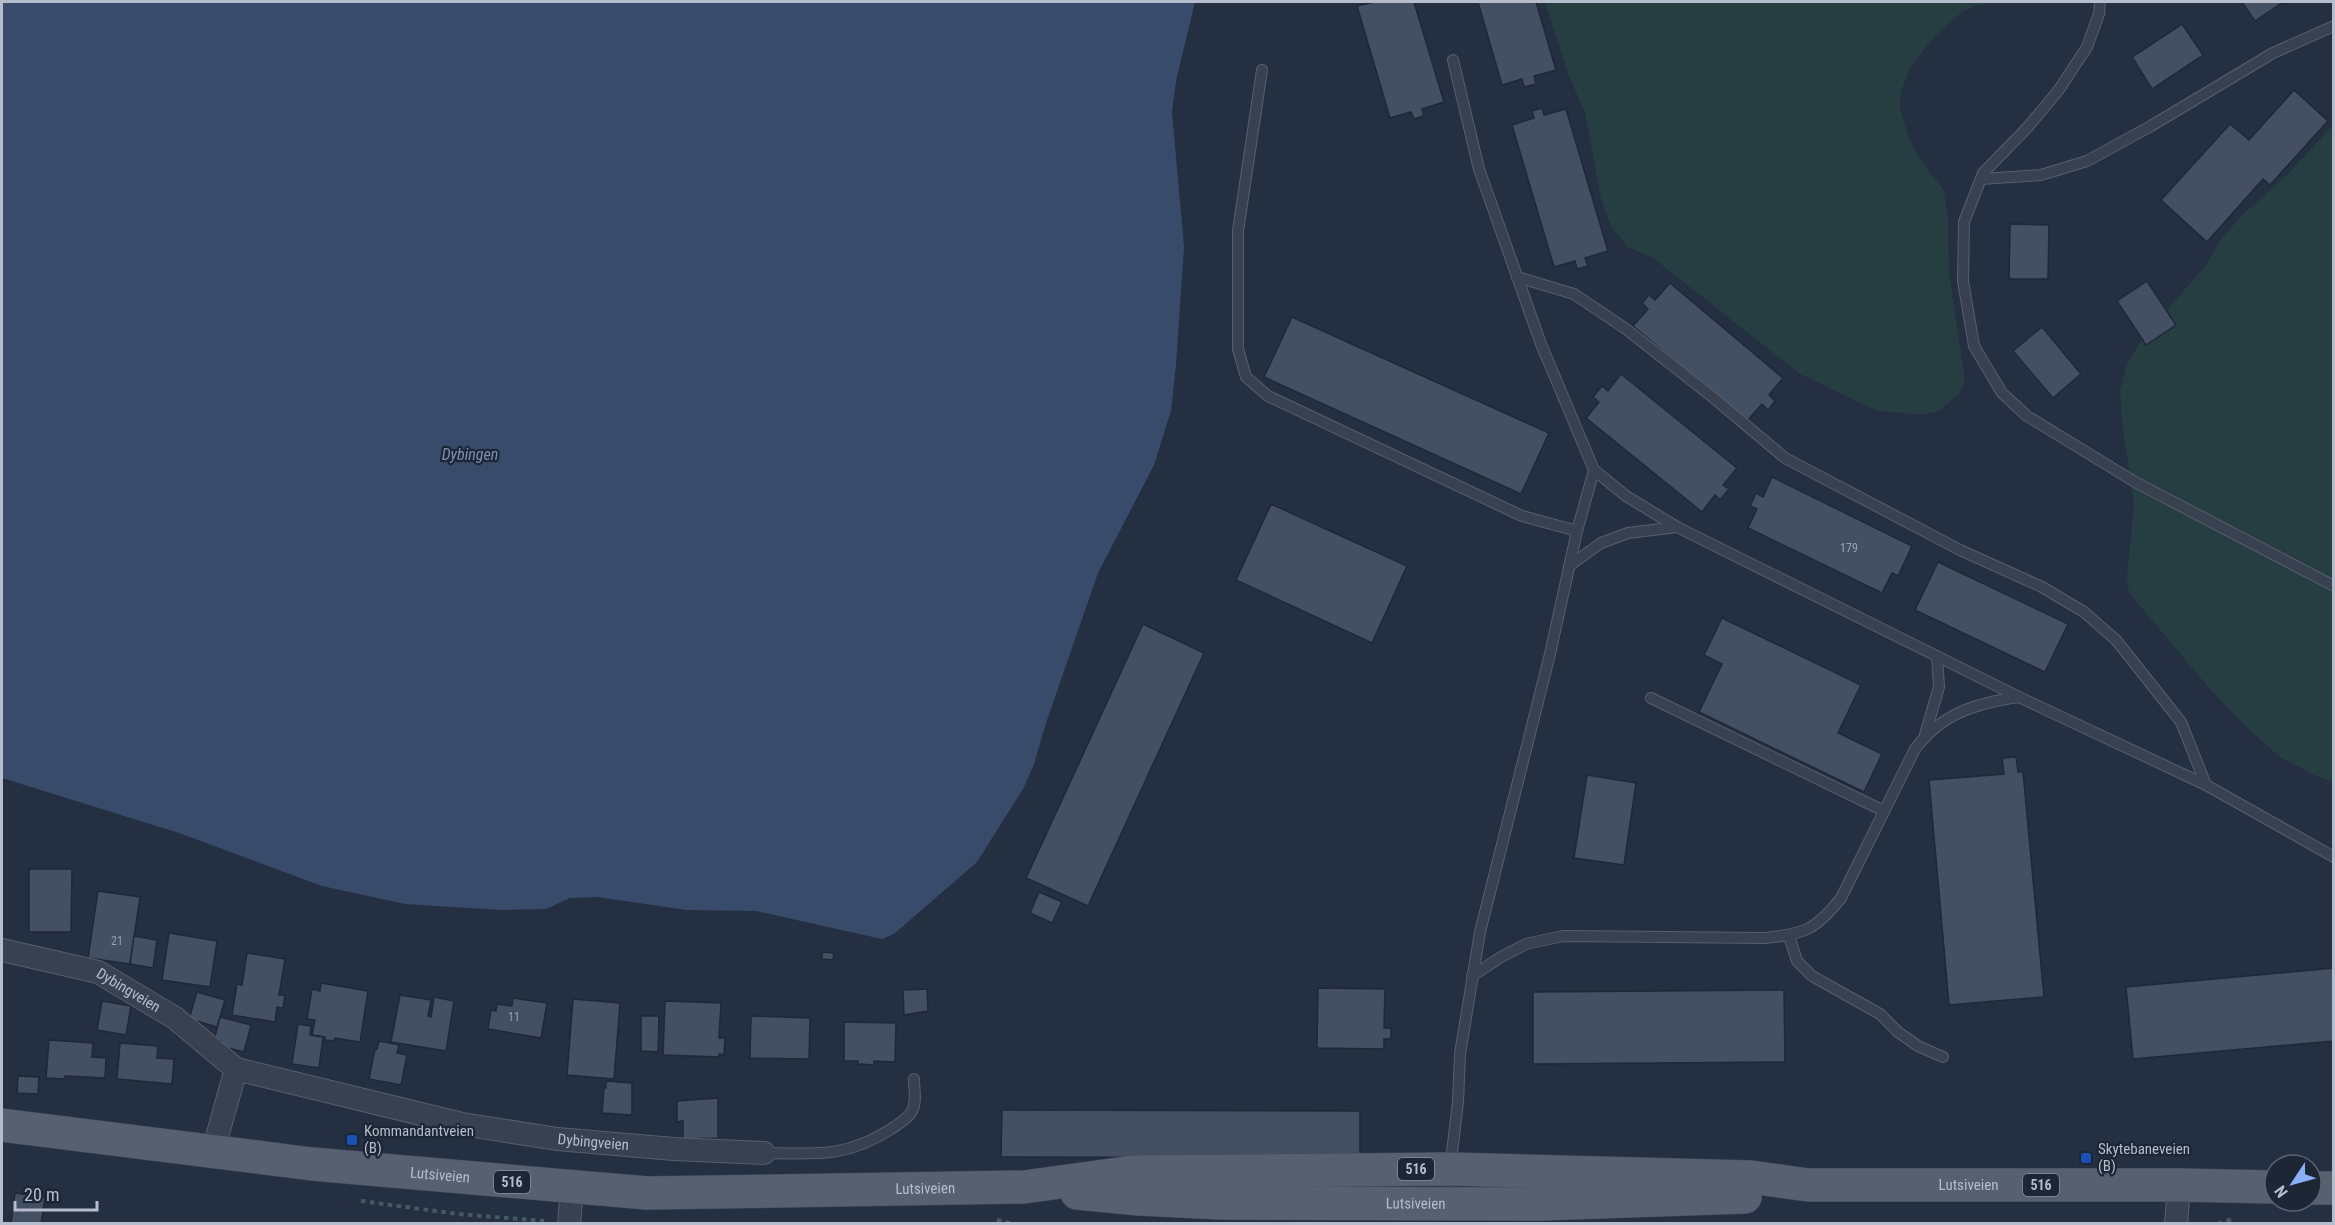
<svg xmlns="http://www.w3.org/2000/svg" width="2335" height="1225" viewBox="0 0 2335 1225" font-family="'Roboto Condensed',sans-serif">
	<rect width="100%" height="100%" fill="#242f41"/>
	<g fill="#263d42">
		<path d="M 1545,2 L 1999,2 L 1974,6 L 1962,12 L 1934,37 L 1910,68 L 1901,92 L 1900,107 L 1907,133 L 1918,156 L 1944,191 L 1948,217 L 1949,273 L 1965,380 L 1960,393 L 1939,411 L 1923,415 L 1879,411 L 1864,405 L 1800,374 L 1653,258 L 1628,247 L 1611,227 L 1601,199 L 1585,113 L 1568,74 Z"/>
		<path d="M 2333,125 L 2333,782 L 2316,776 L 2281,758 L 2246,727 L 2210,689 L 2129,593 L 2127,577 L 2134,504 L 2122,422 L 2120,390 L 2128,362 L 2143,337 L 2205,266 L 2222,238 L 2242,215 L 2288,174 Z"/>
	</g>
	<path fill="#394b6a" d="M 2,2 L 1195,2 L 1176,81 L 1172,112 L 1184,247 L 1176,365 L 1171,411 L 1154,465 L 1098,573 L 1046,723 L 1034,764 L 1023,789 L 977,862 L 894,934 L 882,939 L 756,911 L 686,910 L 597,897 L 570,898 L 546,909 L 500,910 L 405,904 L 322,886 L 179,833 L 2,778 Z"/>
	<g fill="#434f63" stroke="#1f2837" stroke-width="1.5">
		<path d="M 1374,2 L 1414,2 L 1444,102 L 1422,109 L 1424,116 L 1414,119 L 1411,112 L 1390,118 L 1357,6 Z"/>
		<path d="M 1478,2 L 1536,2 L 1556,70 L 1534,76 L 1536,84 L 1524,87 L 1522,79 L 1502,85 Z"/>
		<path d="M 2242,2 L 2283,2 L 2255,21 Z"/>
		<path d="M 2182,24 L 2203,55 L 2152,89 L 2132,57 Z"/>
		<path d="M 2294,90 L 2328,121 L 2270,185 L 2263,179 L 2207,242 L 2161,200 L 2230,124 L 2249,140 Z"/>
		<path d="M 1542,108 L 1544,115 L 1566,109 L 1608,251 L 1585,258 L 1588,266 L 1577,269 L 1575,261 L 1554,267 L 1512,125 L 1534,118 L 1532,111 Z"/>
		<path d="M 2010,224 L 2049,225 L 2048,279 L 2009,279 Z"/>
		<path d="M 2147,281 L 2176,325 L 2146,345 L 2117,301 Z"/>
		<path d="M 1670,283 L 1783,378 L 1769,395 L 1775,401 L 1768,410 L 1762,404 L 1747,421 L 1633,326 L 1648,309 L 1642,303 L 1649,295 L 1655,300 Z"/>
		<path d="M 1292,317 L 1549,433 L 1521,494 L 1264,377 Z"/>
		<path d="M 2042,327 L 2081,374 L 2053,398 L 2013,351 Z"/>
		<path d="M 1621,374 L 1737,468 L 1723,485 L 1729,489 L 1720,500 L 1715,495 L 1702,512 L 1586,418 L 1599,402 L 1593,397 L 1602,386 L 1608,391 Z"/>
		<path d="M 1772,477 L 1912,546 L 1898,576 L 1892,573 L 1882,593 L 1748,528 L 1757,509 L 1750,506 L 1756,493 L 1763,497 Z"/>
		<path d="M 1271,504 L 1407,566 L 1372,643 L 1236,580 Z"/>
		<path d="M 1938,562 L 2068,624 L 2045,672 L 1915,610 Z"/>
		<path d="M 1722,618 L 1861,685 L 1838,733 L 1882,754 L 1864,792 L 1699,712 L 1722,664 L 1704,655 Z"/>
		<path d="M 1143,624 L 1204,653 L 1088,906 L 1026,878 Z"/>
		<path d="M 2016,757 L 2018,772 L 2023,772 L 2044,997 L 1949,1005 L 1929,780 L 2004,774 L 2002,758 Z"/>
		<path d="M 1587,775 L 1636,783 L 1624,865 L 1574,858 Z"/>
		<path d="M 29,869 L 72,869 L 71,932 L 29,932 Z"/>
		<path d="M 98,891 L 140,897 L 130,964 L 88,958 Z"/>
		<path d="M 1039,892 L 1062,902 L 1052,923 L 1030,913 Z"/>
		<path d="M 169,933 L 217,941 L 210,987 L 162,980 Z"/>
		<path d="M 134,936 L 157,940 L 153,968 L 130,964 Z"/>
		<path d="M 822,952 L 834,953 L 833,960 L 822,959 Z"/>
		<path d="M 247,953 L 285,959 L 279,995 L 285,995 L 283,1008 L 277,1007 L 275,1022 L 232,1015 L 237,984 L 242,985 Z"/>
		<path d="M 2334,968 L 2334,1041 L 2133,1059 L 2126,987 Z"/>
		<path d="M 321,983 L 368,991 L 360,1042 L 335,1038 L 334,1041 L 325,1040 L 325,1037 L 312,1035 L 315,1020 L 307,1019 L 312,989 L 320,991 Z"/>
		<path d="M 1318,988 L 1385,989 L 1384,1028 L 1391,1028 L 1391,1039 L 1384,1039 L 1384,1049 L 1317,1048 Z"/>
		<path d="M 927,989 L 928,1011 L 904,1015 L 903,990 Z"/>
		<path d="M 1784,990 L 1785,1062 L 1533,1064 L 1533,992 Z"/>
		<path d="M 197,992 L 225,1000 L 217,1027 L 189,1019 Z"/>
		<path d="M 400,995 L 431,1000 L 428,1016 L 431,1017 L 434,997 L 454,1001 L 446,1051 L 391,1042 Z"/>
		<path d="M 513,998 L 547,1003 L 541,1038 L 488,1029 L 491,1010 L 496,1011 L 497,1004 L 512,1006 Z"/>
		<path d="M 573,999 L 620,1003 L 614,1079 L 567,1075 Z"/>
		<path d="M 102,1001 L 131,1006 L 126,1035 L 97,1030 Z"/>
		<path d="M 665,1001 L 721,1003 L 719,1038 L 725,1038 L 724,1055 L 719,1054 L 719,1057 L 663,1055 Z"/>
		<path d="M 641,1016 L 659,1016 L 658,1052 L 641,1051 Z"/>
		<path d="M 751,1016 L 810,1018 L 809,1059 L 750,1058 Z"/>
		<path d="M 220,1017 L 251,1025 L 244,1052 L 220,1046 L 221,1041 L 214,1040 Z"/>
		<path d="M 844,1022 L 896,1023 L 895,1062 L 874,1061 L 874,1065 L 858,1064 L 858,1061 L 844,1061 Z"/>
		<path d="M 298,1024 L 311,1026 L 310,1035 L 323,1037 L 319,1068 L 292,1064 Z"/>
		<path d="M 49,1040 L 93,1043 L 92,1057 L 106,1058 L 105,1078 L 65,1076 L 65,1079 L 46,1078 Z"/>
		<path d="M 379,1041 L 399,1045 L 397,1053 L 407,1055 L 401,1085 L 369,1079 L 375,1049 L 377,1049 Z"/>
		<path d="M 120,1043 L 158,1046 L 157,1058 L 174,1059 L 172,1084 L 117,1079 Z"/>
		<path d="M 18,1076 L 39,1077 L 38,1094 L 17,1093 Z"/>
		<path d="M 606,1081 L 632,1083 L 632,1115 L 602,1113 L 604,1088 L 606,1088 Z"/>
		<path d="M 718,1098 L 718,1138 L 683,1139 L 683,1121 L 677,1122 L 677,1101 Z"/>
		<path d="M 1002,1110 L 1360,1111 L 1360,1158 L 1001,1157 Z"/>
		<path d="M 15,1193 L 45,1197 L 41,1224 L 11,1224 Z"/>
	</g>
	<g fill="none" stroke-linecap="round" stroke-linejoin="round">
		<defs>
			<g id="lane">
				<path d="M 2100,2 L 2099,14 L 2087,47 L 2058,91 L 2027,128 L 1983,173 L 1964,222 L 1963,281 L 1974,346 L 2002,393 L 2027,416 L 2135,482 L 2334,586"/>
				<path d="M 1262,70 L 1238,231 L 1238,349 L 1246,377 L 1268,396 L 1522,516 L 1577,531"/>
				<path d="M 1981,179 L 2041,175 L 2087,161 L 2151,126 L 2273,53 L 2334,26"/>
				<path d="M 1517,277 L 1574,294 L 1626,329 L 1710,395 L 1785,458 L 1960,550 L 2042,587 L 2084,612 L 2116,640 L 2181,722 L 2206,785"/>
				<path d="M 1594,470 L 1626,496 L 1677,527"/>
				<path d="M 1569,566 L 1601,543 L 1628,533 L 1677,527 L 2019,697 L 2206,785 L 2334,857"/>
				<path d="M 1651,698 L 1884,811"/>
				<path d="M 1925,735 L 1939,687 L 1937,656"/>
				<path d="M 1789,936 L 1797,961 L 1812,976 L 1880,1014 L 1898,1032 L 1918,1046 L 1943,1057"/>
				<path d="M 1472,976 L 1501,957 L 1526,944 L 1563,936 L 1765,938 C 1804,934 1816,930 1841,898 L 1915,749 C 1942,713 1977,703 2019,697"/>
				<path d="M 764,1153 C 815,1154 846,1158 891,1129 C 898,1124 908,1119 912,1111 C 917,1102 914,1089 914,1079"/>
				<path d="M 1450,1201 L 1450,1169 L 1458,1102 L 1460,1054 L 1480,932 L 1550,654 L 1577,531 L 1594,470 L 1541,344 L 1479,169 L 1453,60"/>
			</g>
			<g id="street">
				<path id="s1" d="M 2,950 L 98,972 L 175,1018 L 236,1069 L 462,1124 L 557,1139 L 674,1149 L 764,1153"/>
				<path d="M 213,1151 L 236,1069"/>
				<path d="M 569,1224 L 572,1188"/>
				<path d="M 2176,1224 L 2179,1185"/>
			</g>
			<g id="primary">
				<path id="s2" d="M 2,1125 L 312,1164 L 647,1193 L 1024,1187 L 1133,1172 L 1450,1169 L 1751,1177 L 1808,1185 L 2179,1185 L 2275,1187"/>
				<path d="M 2311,1188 L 2334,1188"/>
				<path id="s3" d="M 1077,1193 L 1139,1199 L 1220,1203 L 1541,1204 L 1745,1197"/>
			</g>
		</defs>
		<use href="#lane" stroke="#565f6e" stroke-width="12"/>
		<use href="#street" stroke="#565f6e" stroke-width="24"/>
		<use href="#primary" stroke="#424a59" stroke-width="34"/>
		<g stroke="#455a5e" stroke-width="4" stroke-dasharray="4.5 4.5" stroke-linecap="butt">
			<path d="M 361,1201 L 458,1214 L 544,1221"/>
			<path d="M 997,1220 L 1014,1224"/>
			<path d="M 2218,1224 L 2235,1218"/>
		</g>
		<use href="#lane" stroke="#394150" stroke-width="10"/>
		<use href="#street" stroke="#394150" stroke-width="22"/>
		<use href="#primary" stroke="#576070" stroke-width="33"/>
	</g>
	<g fill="#1a4fb4" stroke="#1d2635" stroke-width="2">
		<rect x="346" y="1134" width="12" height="12" rx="3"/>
		<rect x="2080" y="1152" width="12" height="12" rx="3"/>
	</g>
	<g text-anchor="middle" stroke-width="4.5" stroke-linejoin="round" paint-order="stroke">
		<g font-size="12" fill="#98a1b1">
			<text x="1849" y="552">179</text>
			<text x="117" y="945">21</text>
			<text x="514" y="1021">11</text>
		</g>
		<g fill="#1d2635" stroke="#878f9e" stroke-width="1.5">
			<rect x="1398" y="1158" width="36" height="22" rx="4.5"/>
			<rect x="494" y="1171" width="36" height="22" rx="4.5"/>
			<rect x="2023" y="1174" width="36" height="22" rx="4.5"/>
		</g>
		<g font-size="14" font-weight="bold" fill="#b5bccb">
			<text x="1416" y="1174">516</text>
			<text x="512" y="1187">516</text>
			<text x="2041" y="1190">516</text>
		</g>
		<g font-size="15" fill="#b5bccb" stroke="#1d2635">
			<text dy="5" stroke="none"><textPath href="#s1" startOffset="134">Dybingveien</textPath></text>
			<text dy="5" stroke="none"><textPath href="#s1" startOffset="633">Dybingveien</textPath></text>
			<text dy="5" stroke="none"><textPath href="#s2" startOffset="441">Lutsiveien</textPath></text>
			<text dy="5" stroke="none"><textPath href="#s2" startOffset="1972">Lutsiveien</textPath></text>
			<text dy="5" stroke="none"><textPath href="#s2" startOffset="927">Lutsiveien</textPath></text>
			<text dy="5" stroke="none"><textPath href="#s3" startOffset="339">Lutsiveien</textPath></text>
		</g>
		<g font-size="15" fill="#b5bccb" stroke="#1d2635" text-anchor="start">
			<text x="364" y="1136">Kommandantveien<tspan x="364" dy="17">(B)</tspan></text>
			<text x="2098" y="1154">Skytebaneveien<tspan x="2098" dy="17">(B)</tspan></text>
		</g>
		<g font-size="16" font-style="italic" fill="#7c91b3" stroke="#1d2635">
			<text x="470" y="460">Dybingen</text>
		</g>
	</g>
	<rect width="2335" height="1225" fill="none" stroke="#b5bccb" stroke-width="6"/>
	<g transform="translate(2293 1183) rotate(234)"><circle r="28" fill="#1d2635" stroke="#5a6271" stroke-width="1.5"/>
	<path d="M0-4.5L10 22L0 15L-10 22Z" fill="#8ab0fb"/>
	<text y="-9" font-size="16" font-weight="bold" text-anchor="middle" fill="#b5bccb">N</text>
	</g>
	<path d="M15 1201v9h82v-9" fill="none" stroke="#b5bccb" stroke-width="3"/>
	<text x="24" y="1201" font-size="18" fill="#b5bccb" stroke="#1d2635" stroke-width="4.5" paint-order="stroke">20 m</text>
</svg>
